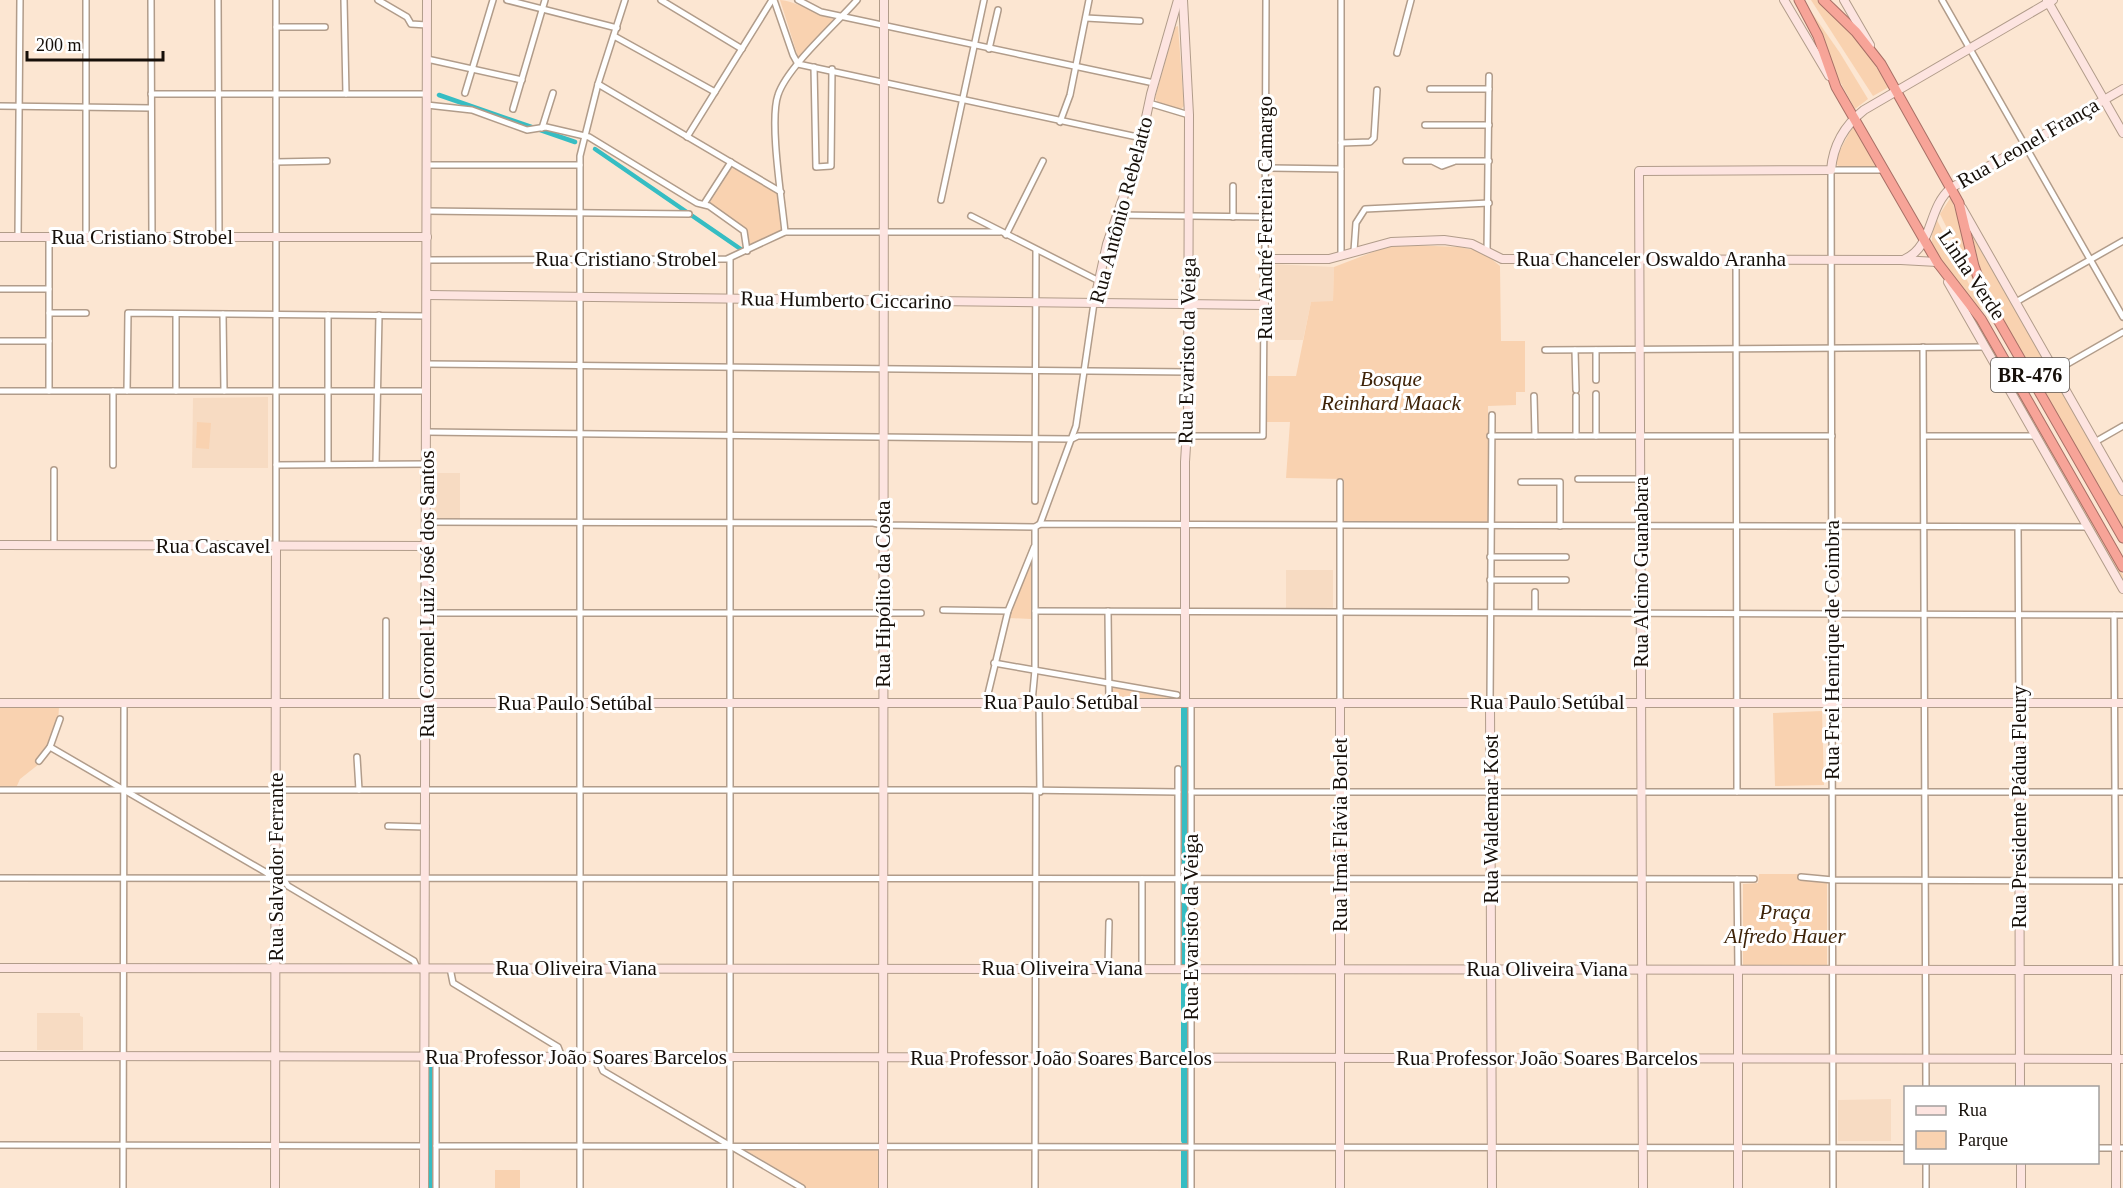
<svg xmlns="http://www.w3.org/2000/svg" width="2123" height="1188" viewBox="0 0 2123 1188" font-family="'Times New Roman',serif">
	<rect width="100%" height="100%" fill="#fce6d2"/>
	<g fill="#f7dbc2">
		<path d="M 1271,264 L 1334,267 L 1333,302 L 1311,302 L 1303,340 L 1271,340 Z"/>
		<path d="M 268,397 L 268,468 L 192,468 L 193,398 Z"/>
		<rect x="432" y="473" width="28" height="47"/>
		<rect x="1286" y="570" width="47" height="38"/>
		<path d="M 37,1013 L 80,1013 L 80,1016 L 83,1017 L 83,1050 L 37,1050 Z"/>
		<path d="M 1891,1099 L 1891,1141 L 1838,1141 L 1838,1100 Z"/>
	</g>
	<g fill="#f9d2b0">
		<path d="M 780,0 C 793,0 819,15 836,20 L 799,60 Z"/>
		<path d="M 1803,0 L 1840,53 L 1868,99 L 1855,109 L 1833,69 Z"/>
		<path d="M 1811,0 L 1817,0 L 1862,45 L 1889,87 L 1873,96 Z"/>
		<path d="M 1178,26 L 1184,106 L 1181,109 L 1158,103 L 1155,98 L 1175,27 Z"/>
		<path d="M 1853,126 L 1877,164 L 1876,166 L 1840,167 L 1836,164 L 1838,154 Z"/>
		<path d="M 733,166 L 779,193 L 783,229 L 750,248 L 747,229 L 709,204 Z"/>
		<path d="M 1951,197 L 1986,307 L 1940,214 Z"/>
		<path d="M 1937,220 L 1982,310 L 1980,310 C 1969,295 1933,259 1932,242 C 1931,233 1934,228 1937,220 Z"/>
		<path d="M 1971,230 L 2123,495 L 2123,531 L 1995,305 L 1980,268 Z"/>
		<path d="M 1407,245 L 1460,247 L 1483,252 L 1500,266 L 1501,341 L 1525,341 L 1525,392 L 1516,392 L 1516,405 L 1488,406 L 1488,523 L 1343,522 L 1344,479 L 1286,478 L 1290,422 L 1267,422 L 1268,376 L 1296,376 L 1311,302 L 1333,301 L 1334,267 L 1386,247 Z"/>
		<path d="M 1959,294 L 1977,319 L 2123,575 L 2123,584 Z"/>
		<path d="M 197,422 L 211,423 L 209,449 L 196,448 Z"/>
		<path d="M 1031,561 L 1031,619 L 1009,618 Z"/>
		<path d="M 1112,687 L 1176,699 L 1112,699 Z"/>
		<path d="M 0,706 L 59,706 C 59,728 50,745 37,761 L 39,764 L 20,779 L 16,788 L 0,788 Z"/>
		<path d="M 1822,711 L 1824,785 L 1775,786 L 1773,713 Z"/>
		<path d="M 1759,874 L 1799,874 L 1799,881 L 1827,881 L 1827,965 L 1743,965 L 1743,884 L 1758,883 Z"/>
		<path d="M 742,1148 L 881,1149 L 881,1188 L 796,1188 L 796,1180 Z"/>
		<rect x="495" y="1170" width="25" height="18"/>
	</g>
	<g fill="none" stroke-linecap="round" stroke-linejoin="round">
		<g stroke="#36bdc3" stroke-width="4.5">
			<path d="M 439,95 L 575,142"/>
			<path d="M 595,149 L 742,250"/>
		</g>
		<g stroke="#36bdc3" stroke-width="8">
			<path d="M 1185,964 L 1185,709"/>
			<path d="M 1185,973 L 1185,1049"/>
			<path d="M 1185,1064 L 1185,1140"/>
			<path d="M 430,1188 L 430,1063"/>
			<path d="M 1185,1188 L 1185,1150"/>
		</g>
		<defs>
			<g id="street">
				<path d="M 86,0 L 86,237"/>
				<path d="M 151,0 L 152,237"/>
				<path d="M 218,0 L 219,237"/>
				<path d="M 344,0 L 346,94"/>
				<path d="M 378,0 L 407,17 L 411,24 L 427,25"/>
				<path d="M 507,0 L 617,28"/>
				<path d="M 661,0 L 742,49"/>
				<path d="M 774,0 L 793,55 L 798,64 L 1142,138"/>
				<path d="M 798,0 L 821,12 L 1154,83"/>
				<path d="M 1942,0 L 2123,317"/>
				<path d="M 1086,18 L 1140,21"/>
				<path d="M 276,27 L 325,27"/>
				<path d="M 614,36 L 715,92"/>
				<path d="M 989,49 L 998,10"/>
				<path d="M 1397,53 L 1411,0"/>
				<path d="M 427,59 L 522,80"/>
				<path d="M 814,67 L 816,167 L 831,166 L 832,69"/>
				<path d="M 598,84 L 781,192"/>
				<path d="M 1430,89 L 1489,89"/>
				<path d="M 465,93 L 493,0"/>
				<path d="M 151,94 L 427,94"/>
				<path d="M 1149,103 L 1189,115"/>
				<path d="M 427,105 L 472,110 L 527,130 L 546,127 L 589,137 L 697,203 L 709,206 L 744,231 L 747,251"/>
				<path d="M 0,106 L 151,108"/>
				<path d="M 513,109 L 545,0"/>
				<path d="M 1060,122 L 1070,95 L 1089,0"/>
				<path d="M 1425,125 L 1489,125"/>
				<path d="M 542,128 L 553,93"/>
				<path d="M 687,137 L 772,0"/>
				<path d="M 1341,143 L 1370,142 L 1374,138 L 1377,90"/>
				<path d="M 1406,161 L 1489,161"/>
				<path d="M 276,162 L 327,161"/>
				<path d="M 1434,162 L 1442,166 L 1453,162"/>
				<path d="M 427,165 L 580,165"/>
				<path d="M 1265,168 L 1341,169"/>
				<path d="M 1233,186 L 1233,217"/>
				<path d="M 941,200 L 984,0"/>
				<path d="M 704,204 L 731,162"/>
				<path d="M 427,211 L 689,214"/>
				<path d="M 1117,215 L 1265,217"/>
				<path d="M 971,216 L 1097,280"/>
				<path d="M 785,232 C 782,201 769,121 778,95 C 787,67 836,24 857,0"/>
				<path d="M 1006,235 L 1043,161"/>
				<path d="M 18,237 L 20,0"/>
				<path d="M 1354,251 L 1356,223 L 1365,209 L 1489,203"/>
				<path d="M 1487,252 L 1489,76"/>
				<path d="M 1341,256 L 1341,0"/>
				<path d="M 730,259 L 730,1188"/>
				<path d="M 1265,259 L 1266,0"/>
				<path d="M 427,260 L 727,259 L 785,232 L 1000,232"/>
				<path d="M 1736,260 L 1737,792"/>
				<path d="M 0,289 L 49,289"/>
				<path d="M 2016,302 L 2123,241"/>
				<path d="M 49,313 L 86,313"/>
				<path d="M 223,314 L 224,391"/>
				<path d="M 328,315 L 328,464"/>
				<path d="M 0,341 L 49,341"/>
				<path d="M 1923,347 L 1926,1088"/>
				<path d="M 1545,350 L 1985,347"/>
				<path d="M 1575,350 L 1576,390"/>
				<path d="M 1596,350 L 1596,380"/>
				<path d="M 427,364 L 1188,372"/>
				<path d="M 2055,371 L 2123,332"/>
				<path d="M 0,391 L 427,391"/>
				<path d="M 49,391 L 49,237"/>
				<path d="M 127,391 L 128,313 L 427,316"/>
				<path d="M 176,391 L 176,314"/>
				<path d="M 1534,396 L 1535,436"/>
				<path d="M 1576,396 L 1576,436"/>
				<path d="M 427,432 L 1072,439 L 1078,436 L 1263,436 L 1264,305"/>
				<path d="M 1490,436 L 1832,436"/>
				<path d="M 1596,436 L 1596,394"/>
				<path d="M 1924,436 L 2036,436"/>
				<path d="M 2095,442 L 2123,426"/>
				<path d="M 376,464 L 379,315"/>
				<path d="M 113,465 L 113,391"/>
				<path d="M 276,465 L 427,464"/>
				<path d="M 54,470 L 54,545"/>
				<path d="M 1578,479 L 1640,479"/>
				<path d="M 1521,482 L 1560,482 L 1560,526"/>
				<path d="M 1035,501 L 1036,250"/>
				<path d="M 427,522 L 873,523 L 883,525 L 1035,527 L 1040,524 L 2088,527"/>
				<path d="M 1040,524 L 1076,426 L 1094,303"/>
				<path d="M 2018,527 L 2019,703"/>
				<path d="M 276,546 L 276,0"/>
				<path d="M 1490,557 L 1566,557"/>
				<path d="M 1490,580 L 1566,580"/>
				<path d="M 943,610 L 1008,611"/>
				<path d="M 1035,611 L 2123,615"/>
				<path d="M 1108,611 L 1109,703"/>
				<path d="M 1535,612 L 1535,592"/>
				<path d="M 427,613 L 921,613"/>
				<path d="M 2114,615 L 2116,970"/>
				<path d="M 994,663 L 1177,695"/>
				<path d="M 986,702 L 1008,611 L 1034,547"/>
				<path d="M 1032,702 L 1035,670 L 1035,527"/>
				<path d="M 1039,702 L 1040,792"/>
				<path d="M 1340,702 L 1340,482"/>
				<path d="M 1490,702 L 1492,415"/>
				<path d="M 386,703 L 386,621"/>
				<path d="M 50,747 L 267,873 L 271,878"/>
				<path d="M 357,757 L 359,790"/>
				<path d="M 39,761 L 50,747 L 60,719"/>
				<path d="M 1178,769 L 1178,968"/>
				<path d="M 0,790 L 1023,790 L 1178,792"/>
				<path d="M 1191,792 L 2123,792"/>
				<path d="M 388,826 L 426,827"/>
				<path d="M 1801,877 L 1833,880 L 2123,881"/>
				<path d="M 0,878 L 1754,879"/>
				<path d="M 283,878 L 288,886 L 414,961 L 417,968"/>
				<path d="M 1142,879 L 1142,968"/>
				<path d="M 1737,879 L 1738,970"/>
				<path d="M 450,968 L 453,983 L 558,1047 L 562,1057"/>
				<path d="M 1108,968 L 1109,922"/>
				<path d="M 436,1057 L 436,1188"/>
				<path d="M 597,1057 L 603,1071 L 802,1188"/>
				<path d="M 0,1145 L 424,1146"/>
				<path d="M 436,1146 L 1906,1148"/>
				<path d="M 2098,1148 L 2123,1148"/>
				<path d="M 1926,1162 L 1926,1188"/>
				<path d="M 123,1188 L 124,702"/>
				<path d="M 580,1188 L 580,156 L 598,84 L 625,0"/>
				<path d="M 1035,1188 L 1036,792"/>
				<path d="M 1191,1188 L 1191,703"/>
				<path d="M 1833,1188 L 1831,170 L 1883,170"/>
			</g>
			<g id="secondary">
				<path d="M 1183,0 L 1189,115 L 1188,413 L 1185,462 L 1185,703"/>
				<path d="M 1784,0 L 1829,76"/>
				<path d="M 1844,0 L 1870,45"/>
				<path d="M 2047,0 L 2123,133"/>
				<path d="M 1962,208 L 2123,491"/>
				<path d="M 0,237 L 427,237"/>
				<path d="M 1905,259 C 1934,246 1927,208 1951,188 L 2123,89"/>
				<path d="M 1948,282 L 2123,589"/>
				<path d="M 427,295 L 1264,305 L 1265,259 L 1329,259 L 1391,242 L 1444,240 L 1472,244 L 1502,259 L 1901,260 L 1937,262 L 1938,264"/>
				<path d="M 1094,303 L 1107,244 L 1138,155 L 1151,94 L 1178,0"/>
				<path d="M 0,545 L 427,546"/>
				<path d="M 1490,702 L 1492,1188"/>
				<path d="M 0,703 L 2123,703"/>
				<path d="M 2019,703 L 2020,1088"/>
				<path d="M 0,968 L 2123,970"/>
				<path d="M 1738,970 L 1738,1188"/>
				<path d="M 2116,970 L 2116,1188"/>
				<path d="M 0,1056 L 2123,1059"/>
				<path d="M 2021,1162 L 2021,1188"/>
				<path d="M 275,1188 L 276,546"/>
				<path d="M 424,1188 L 427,0"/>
				<path d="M 883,1188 L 884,0"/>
				<path d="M 1340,1188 L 1340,702"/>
				<path d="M 1643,1188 L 1639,171 L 1831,170 C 1833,146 1845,125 1864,110 L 2053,0"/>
			</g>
			<g id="highway">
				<path d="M 1799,0 L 1818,36 L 1836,87 L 1937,262 L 1981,319 L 2123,567"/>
				<path d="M 1823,0 L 1856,32 L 1881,64 L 1959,203 L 1974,266 L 1986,299 L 2123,538"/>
			</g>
		</defs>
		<use href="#street" stroke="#b19c8a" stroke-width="8"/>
		<use href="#secondary" stroke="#b19c8a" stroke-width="10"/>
		<use href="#highway" stroke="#a87066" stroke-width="11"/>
		<use href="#street" stroke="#fff" stroke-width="5"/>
		<use href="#secondary" stroke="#fde4e0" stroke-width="8"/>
		<use href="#highway" stroke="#f7a498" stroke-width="9"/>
	</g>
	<g text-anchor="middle" stroke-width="6" stroke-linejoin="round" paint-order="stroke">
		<rect fill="#fff" stroke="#5c5753" stroke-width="1.5" x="1991" y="358" width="78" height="34" rx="4.5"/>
		<g font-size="20" font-weight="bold" fill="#160f09">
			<text x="2030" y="382">BR-476</text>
		</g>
		<g font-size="21" fill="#160f09" stroke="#fff">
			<text transform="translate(2028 143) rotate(-30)" y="7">Rua Leonel França</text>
			<text transform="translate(1121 210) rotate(-75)" y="7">Rua Antônio Rebelatto</text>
			<text transform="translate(1265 218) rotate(-90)" y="7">Rua André Ferreira Camargo</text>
			<text x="142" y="244">Rua Cristiano Strobel</text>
			<text x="626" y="266">Rua Cristiano Strobel</text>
			<text x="1651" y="266">Rua Chanceler Oswaldo Aranha</text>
			<text transform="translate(1972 275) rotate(56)" y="7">Linha Verde</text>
			<text transform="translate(846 300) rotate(1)" y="7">Rua Humberto Ciccarino</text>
			<text transform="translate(1187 351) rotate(-89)" y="7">Rua Evaristo da Veiga</text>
			<text x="213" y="553">Rua Cascavel</text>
			<text transform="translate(1641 572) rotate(-90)" y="7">Rua Alcino Guanabara</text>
			<text transform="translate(427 594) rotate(-90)" y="7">Rua Coronel Luiz José dos Santos</text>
			<text transform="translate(883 594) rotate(-90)" y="7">Rua Hipólito da Costa</text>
			<text transform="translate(1832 650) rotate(-90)" y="7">Rua Frei Henrique de Coimbra</text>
			<text x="1061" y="709">Rua Paulo Setúbal</text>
			<text x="1547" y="709">Rua Paulo Setúbal</text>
			<text x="575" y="710">Rua Paulo Setúbal</text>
			<text transform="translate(2019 807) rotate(-90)" y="7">Rua Presidente Pádua Fleury</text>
			<text transform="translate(1491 819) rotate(-90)" y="7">Rua Waldemar Kost</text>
			<text transform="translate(1340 835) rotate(-90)" y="7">Rua Irmã Flávia Borlet</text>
			<text transform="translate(276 867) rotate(-90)" y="7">Rua Salvador Ferrante</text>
			<text transform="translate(1191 927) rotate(-90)" y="7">Rua Evaristo da Veiga</text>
			<text x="576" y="975">Rua Oliveira Viana</text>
			<text x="1062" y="975">Rua Oliveira Viana</text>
			<text x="1547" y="976">Rua Oliveira Viana</text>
			<text x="576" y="1064">Rua Professor João Soares Barcelos</text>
			<text x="1061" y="1065">Rua Professor João Soares Barcelos</text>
			<text x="1547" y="1065">Rua Professor João Soares Barcelos</text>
		</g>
		<g font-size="21" font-style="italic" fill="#3f2409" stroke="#fff">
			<text x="1391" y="386">Bosque<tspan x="1391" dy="24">Reinhard Maack</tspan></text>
			<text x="1785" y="919">Praça<tspan x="1785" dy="24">Alfredo Hauer</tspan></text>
		</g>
	</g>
	<rect x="1904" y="1086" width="195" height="78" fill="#ffffff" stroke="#a29f9d" stroke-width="1.5"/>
	<rect x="1916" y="1106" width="30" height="9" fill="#fde4e0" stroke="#a29f9d" stroke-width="1.5"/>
	<text x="1958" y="1116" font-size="18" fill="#160f09">Rua</text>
	<rect x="1916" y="1131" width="30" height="18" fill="#f9d2b0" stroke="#a29f9d" stroke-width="1.5"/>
	<text x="1958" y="1146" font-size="18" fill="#160f09">Parque</text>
	<path d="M27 51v9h136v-9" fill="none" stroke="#160f09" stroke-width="3"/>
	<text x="36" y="51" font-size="18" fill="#160f09" stroke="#ffffff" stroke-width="4.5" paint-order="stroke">200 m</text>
</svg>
